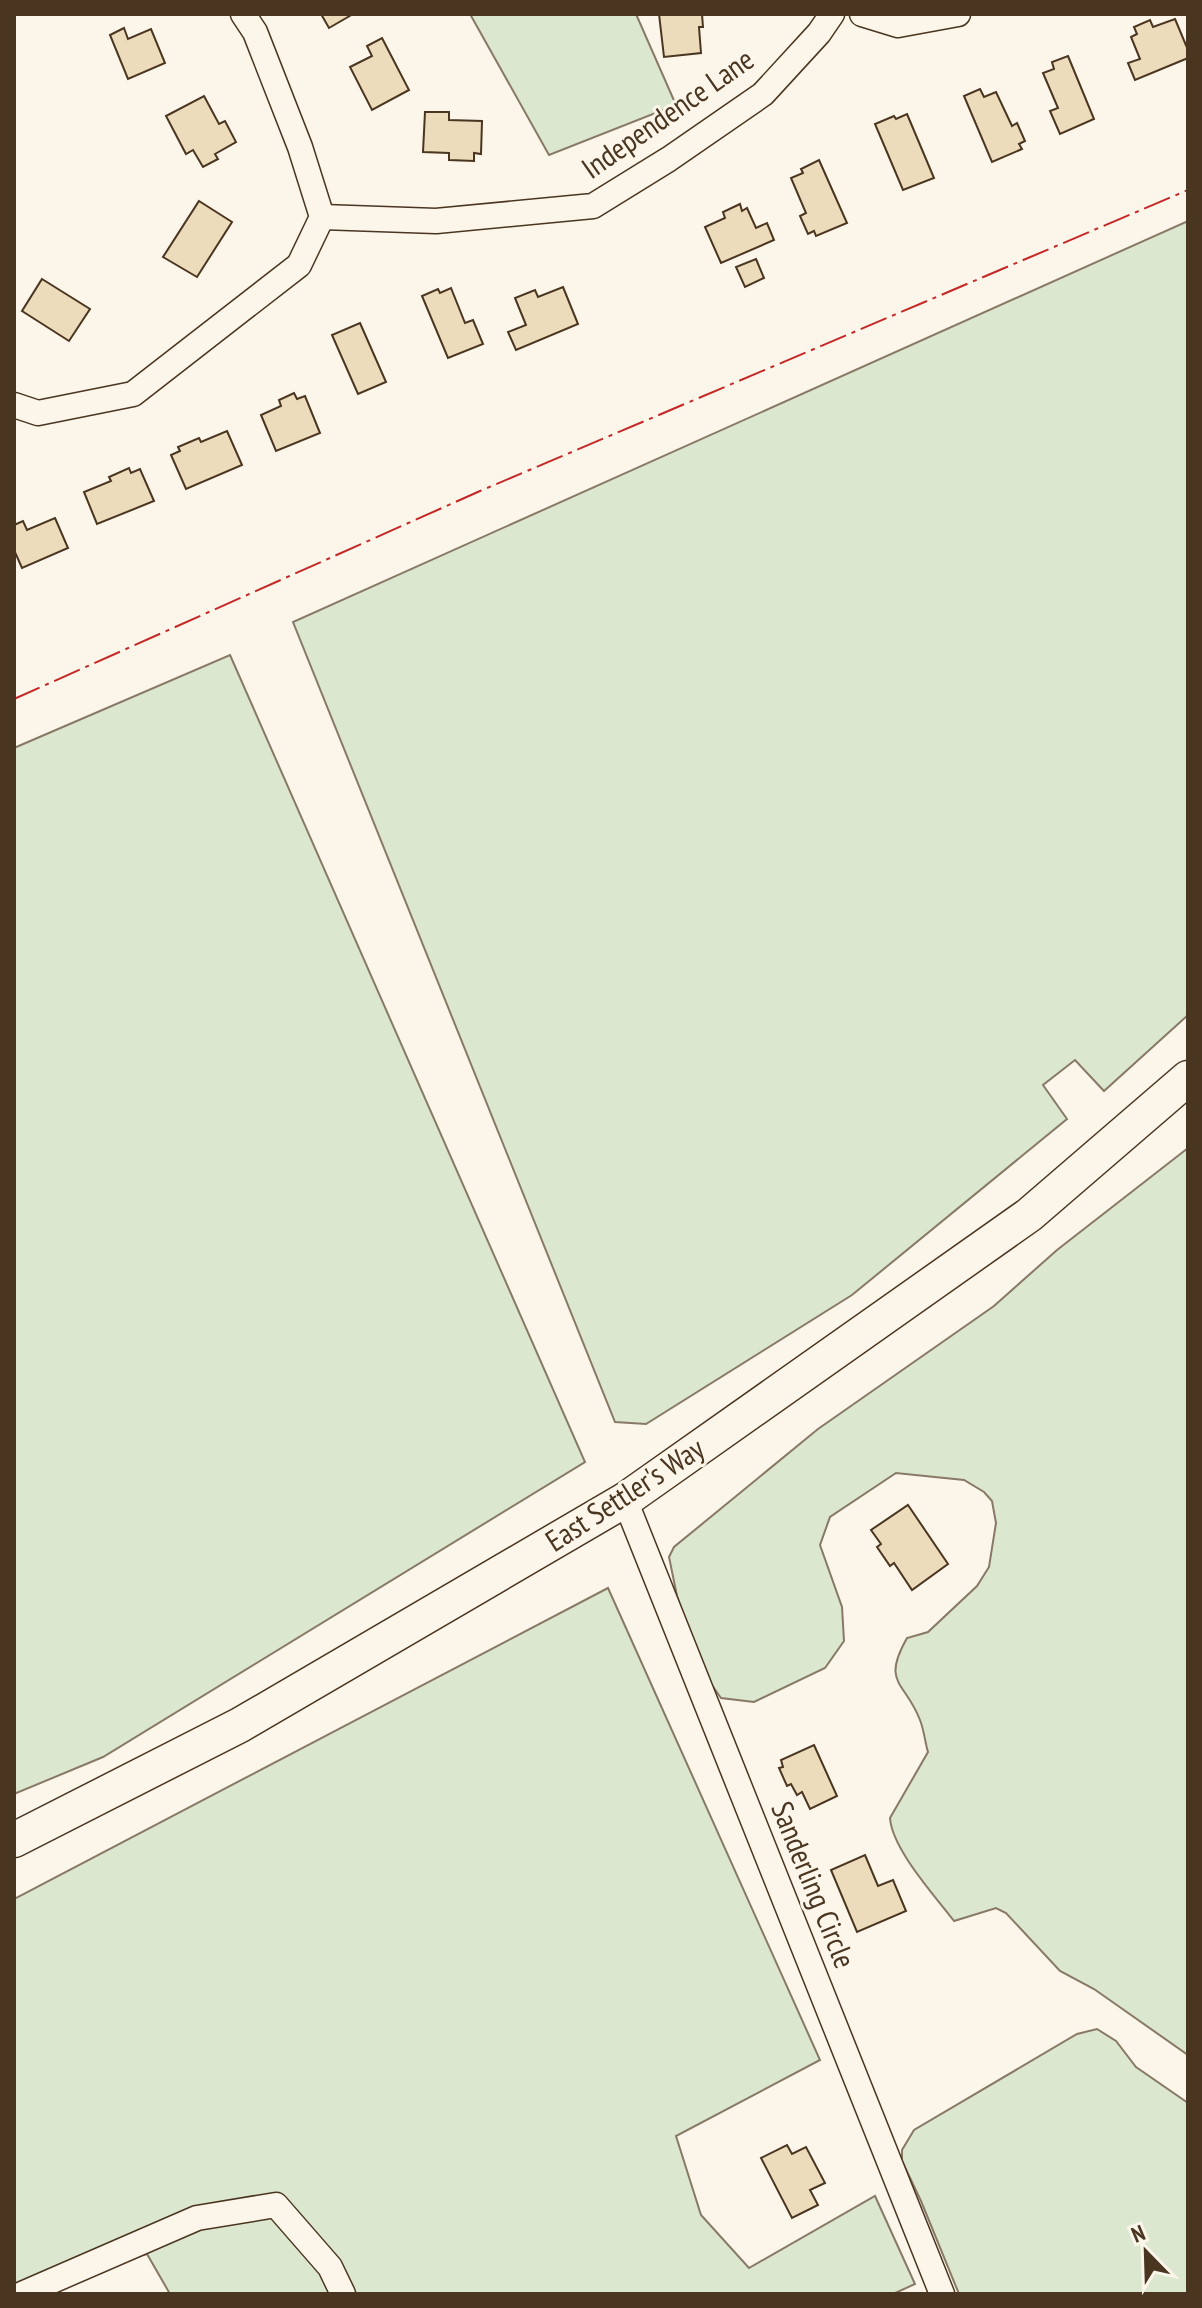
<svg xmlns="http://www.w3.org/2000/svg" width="1202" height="2308" viewBox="0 0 1202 2308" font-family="'PT Sans Narrow',sans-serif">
	<rect width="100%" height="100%" fill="#fbf6e9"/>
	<g fill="#dce7d0" stroke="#887966" stroke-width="2">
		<path d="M 470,14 L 636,14 L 676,105 L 549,155 Z"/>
		<path d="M 1188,221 L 1188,1015 L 1104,1091 L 1075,1060 L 1043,1085 L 1067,1119 L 852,1295 L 646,1424 L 615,1422 L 293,622 Z"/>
		<path d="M 230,655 L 585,1462 L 103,1757 L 14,1794 L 14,748 Z"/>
		<path d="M 1188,1148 L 1188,2055 L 1094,1989 L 1060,1971 L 1006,1913 L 996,1908 L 954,1921 C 935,1896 892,1849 890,1818 L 928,1752 C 925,1742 924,1730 920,1720 C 905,1681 881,1684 907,1638 L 928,1632 L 977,1586 L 989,1567 L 996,1523 L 992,1501 L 984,1492 L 964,1480 L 896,1473 L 830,1517 L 820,1545 L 842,1607 L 844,1641 L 825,1668 L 754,1702 L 721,1698 L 702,1671 L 677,1596 L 669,1557 L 674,1547 L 818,1429 L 994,1306 L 1057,1250 Z"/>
		<path d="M 608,1588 L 820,2060 L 676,2136 L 701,2215 L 749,2268 L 875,2196 L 915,2284 L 893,2294 L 170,2294 L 147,2254 L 14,2289 L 14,1899 Z"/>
		<path d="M 1097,2029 L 1116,2041 L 1136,2067 L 1188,2103 L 1188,2294 L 959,2294 L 921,2201 L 902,2161 L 902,2150 L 914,2130 L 1077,2034 Z"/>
	</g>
	<g fill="#ecdcbc" stroke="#4a3520" stroke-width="2">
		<path d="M 321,14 L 353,14 L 329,28 Z"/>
		<path d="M 659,14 L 702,14 L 703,27 L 699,27 L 701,53 L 664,57 Z"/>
		<path d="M 1175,19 L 1188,50 L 1188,58 L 1135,80 L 1128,63 L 1140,59 L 1131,37 L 1137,34 L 1134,27 L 1150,20 L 1153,27 Z"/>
		<path d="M 124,28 L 128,39 L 151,29 L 165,63 L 128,79 L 110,35 Z"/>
		<path d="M 382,38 L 409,90 L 372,110 L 350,67 L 372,56 L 367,46 Z"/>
		<path d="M 1068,56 L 1094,119 L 1060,134 L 1050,111 L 1058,108 L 1043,73 L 1054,69 L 1052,62 Z"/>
		<path d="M 980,89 L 984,97 L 996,92 L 1012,126 L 1017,123 L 1025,141 L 1019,144 L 1022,149 L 992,162 L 964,96 Z"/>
		<path d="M 204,96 L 219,124 L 225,121 L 236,142 L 215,154 L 218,159 L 203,167 L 193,150 L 186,154 L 166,116 Z"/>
		<path d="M 425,112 L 449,112 L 449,120 L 482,121 L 481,154 L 474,153 L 474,161 L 449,160 L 449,153 L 423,152 Z"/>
		<path d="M 907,114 L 934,178 L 903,190 L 875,124 L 894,116 L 896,119 Z"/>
		<path d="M 819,160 L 847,223 L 816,236 L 814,231 L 808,234 L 800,216 L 806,213 L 791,178 L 803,173 L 801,169 Z"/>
		<path d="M 199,201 L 232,222 L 197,277 L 163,257 Z"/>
		<path d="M 740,204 L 742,211 L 747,208 L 756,228 L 767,223 L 774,240 L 721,263 L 705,227 L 725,218 L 723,212 Z"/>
		<path d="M 756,259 L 764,278 L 745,287 L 736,267 Z"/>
		<path d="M 42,279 L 90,309 L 69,341 L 22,311 Z"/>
		<path d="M 563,287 L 578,324 L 516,350 L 508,332 L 526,325 L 515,298 L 535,290 L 538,297 Z"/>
		<path d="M 451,288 L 465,323 L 473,320 L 483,344 L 448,358 L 422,296 L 438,289 L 440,293 Z"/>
		<path d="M 360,323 L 386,382 L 358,394 L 332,335 Z"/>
		<path d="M 294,393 L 297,399 L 305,396 L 320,433 L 276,451 L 261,415 L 281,406 L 279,400 Z"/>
		<path d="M 227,431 L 242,465 L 186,489 L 171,455 L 180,451 L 178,447 L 199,438 L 201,442 Z"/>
		<path d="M 129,468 L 131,473 L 140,469 L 154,501 L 97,524 L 84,492 L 111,481 L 109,477 Z"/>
		<path d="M 55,518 L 68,548 L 22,568 L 14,550 L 14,525 L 23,521 L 27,530 Z"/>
		<path d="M 908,1505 L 948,1564 L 912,1590 L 894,1563 L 890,1566 L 877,1547 L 881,1544 L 871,1530 Z"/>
		<path d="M 814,1745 L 837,1796 L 810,1809 L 802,1792 L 797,1795 L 791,1784 L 787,1786 L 779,1768 L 783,1767 L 781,1760 Z"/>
		<path d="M 865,1855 L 878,1886 L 893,1880 L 906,1911 L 857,1932 L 831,1870 Z"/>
		<path d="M 787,2145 L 792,2154 L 806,2147 L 825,2183 L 810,2190 L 818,2205 L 792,2218 L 761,2158 Z"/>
	</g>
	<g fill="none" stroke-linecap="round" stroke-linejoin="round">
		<defs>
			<g id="street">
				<path d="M 862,14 L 898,25 L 958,14"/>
				<path d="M 322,217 L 436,221 L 593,206 L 669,159 L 763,94 L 819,33 L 832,14"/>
				<path d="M 14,405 L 38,413 L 133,394 L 299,265 L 322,217 L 300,147 L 255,32 L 243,14"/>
				<path d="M 625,1500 L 942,2294"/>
				<path d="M 22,2294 L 197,2218 L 276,2205 L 330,2267 L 343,2294"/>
			</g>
			<path id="secondary" d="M 14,1840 L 240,1725 L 625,1500 L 1029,1215 L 1188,1078"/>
		</defs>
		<use href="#street" stroke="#4a3520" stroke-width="27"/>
		<use href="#secondary" stroke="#4a3520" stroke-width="37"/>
		<use href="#street" stroke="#fbf6e9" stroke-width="24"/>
		<use href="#secondary" stroke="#fbf6e9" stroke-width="34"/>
		<path stroke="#c62828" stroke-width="2" stroke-dasharray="28 6 4 6" stroke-linecap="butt" d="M 14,699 L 480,491 L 1188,190"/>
	</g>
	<g text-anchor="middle" stroke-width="6" stroke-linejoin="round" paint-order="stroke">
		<g font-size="30" fill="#4a3520" stroke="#fbf6e9">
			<text transform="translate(668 114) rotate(-35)" y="10">Independence Lane</text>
			<text transform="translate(625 1495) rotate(-33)" y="10">East Settler's Way</text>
			<text transform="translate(813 1885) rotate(68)" y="10">Sanderling Circle</text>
		</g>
	</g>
	<rect width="1202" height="2308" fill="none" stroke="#4a3520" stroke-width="32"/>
	<g transform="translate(1146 2252) rotate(337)" stroke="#fbf6e9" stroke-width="6" paint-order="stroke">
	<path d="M0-6L14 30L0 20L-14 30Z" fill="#4a3520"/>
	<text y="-12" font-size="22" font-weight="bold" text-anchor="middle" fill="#4a3520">N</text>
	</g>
</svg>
